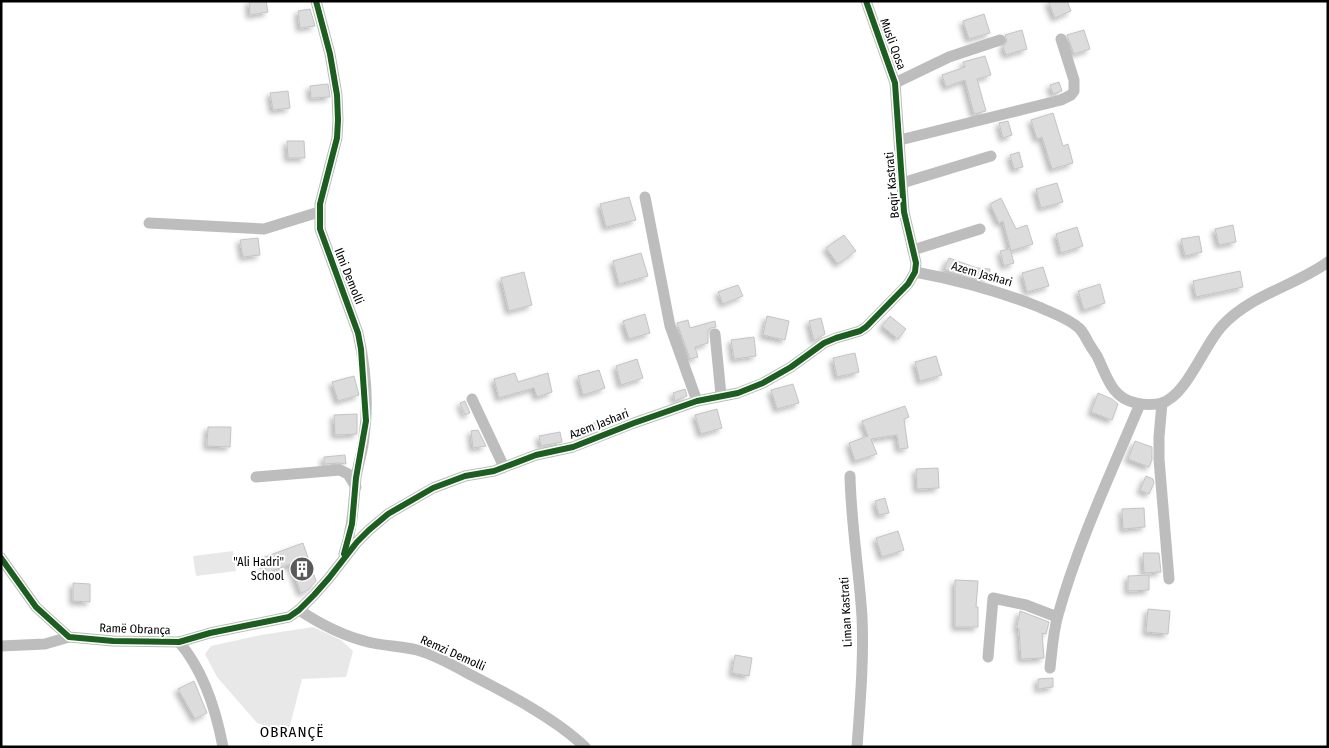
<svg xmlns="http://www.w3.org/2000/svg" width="1329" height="748" viewBox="0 0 1329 748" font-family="'Fira Sans Condensed',sans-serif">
	<defs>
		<filter id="shadow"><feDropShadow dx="-3.5" dy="3.5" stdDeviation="2.5" flood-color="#0004"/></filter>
	</defs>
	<rect width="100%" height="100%" fill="#fff"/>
	<g fill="#e8e8e8">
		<path d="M 233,551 L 236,571 L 196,576 L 193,556 Z"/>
		<path d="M 313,627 L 341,640 L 353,651 L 346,677 L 302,679 L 288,733 L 257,723 L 217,677 L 205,654 L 211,646 L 261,635 Z"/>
	</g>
	<g fill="#dcdcdc" stroke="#c4c4c4" filter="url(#shadow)">
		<path d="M 249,1 L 266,1 L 268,12 L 250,15 Z"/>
		<path d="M 1048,1 L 1067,1 L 1071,11 L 1055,18 Z"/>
		<path d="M 310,9 L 315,26 L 300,28 L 298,11 Z"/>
		<path d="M 984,14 L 990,33 L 969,39 L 963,21 Z"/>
		<path d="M 1022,30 L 1027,49 L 1006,55 L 1003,47 L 1007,41 L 1005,35 Z"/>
		<path d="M 1084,30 L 1090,49 L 1074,54 L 1067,35 Z"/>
		<path d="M 985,56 L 991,75 L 977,79 L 986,111 L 974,114 L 965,80 L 946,87 L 942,75 L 965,67 L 963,62 Z"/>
		<path d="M 1059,82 L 1062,91 L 1053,94 L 1050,85 Z"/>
		<path d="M 328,84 L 330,97 L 311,98 L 310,86 Z"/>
		<path d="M 288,91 L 290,108 L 273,110 L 270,93 Z"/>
		<path d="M 1053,113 L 1063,146 L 1068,144 L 1073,163 L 1052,169 L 1042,137 L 1037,139 L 1031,120 Z"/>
		<path d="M 1008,121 L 1012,135 L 1003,138 L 999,123 Z"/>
		<path d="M 287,141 L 304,141 L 305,158 L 288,158 Z"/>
		<path d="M 1019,152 L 1023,167 L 1014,169 L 1010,155 Z"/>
		<path d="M 1057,183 L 1063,202 L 1041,208 L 1036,189 Z"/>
		<path d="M 629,197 L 636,220 L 606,227 L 600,204 Z"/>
		<path d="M 1001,198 L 1016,229 L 1027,225 L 1033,244 L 1011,251 L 1003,221 L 999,223 L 990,204 Z"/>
		<path d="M 1233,225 L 1236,242 L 1219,245 L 1215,229 Z"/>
		<path d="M 1077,227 L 1083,246 L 1061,253 L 1056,234 Z"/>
		<path d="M 844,235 L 856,251 L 838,264 L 826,248 Z"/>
		<path d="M 1199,236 L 1202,252 L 1185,256 L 1181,239 Z"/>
		<path d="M 258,238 L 260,255 L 243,257 L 240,240 Z"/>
		<path d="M 1010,249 L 1014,263 L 1004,266 L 1000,251 Z"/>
		<path d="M 641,253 L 648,276 L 619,284 L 613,261 Z"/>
		<path d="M 949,258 L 977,268 L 990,269 L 989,278 L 970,277 L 944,269 Z"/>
		<path d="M 1043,267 L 1049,286 L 1027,292 L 1022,273 Z"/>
		<path d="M 1240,271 L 1243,287 L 1196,297 L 1193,281 Z"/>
		<path d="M 524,272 L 532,305 L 509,311 L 501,278 Z"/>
		<path d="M 1100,284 L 1105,303 L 1084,310 L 1078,291 Z"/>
		<path d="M 738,285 L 743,296 L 723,304 L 718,292 Z"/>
		<path d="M 645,314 L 650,333 L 629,339 L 623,321 Z"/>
		<path d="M 767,316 L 789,321 L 785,340 L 763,335 Z"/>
		<path d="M 890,316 L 906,329 L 898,339 L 882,326 Z"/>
		<path d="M 821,318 L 825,334 L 814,341 L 809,321 Z"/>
		<path d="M 688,320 L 690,328 L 715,321 L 716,327 L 711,328 L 708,330 L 708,343 L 695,347 L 698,357 L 690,359 L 677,323 Z"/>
		<path d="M 754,337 L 756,356 L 734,359 L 731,340 Z"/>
		<path d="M 855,353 L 859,372 L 837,377 L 833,358 Z"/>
		<path d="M 936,356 L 942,375 L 920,381 L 915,362 Z"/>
		<path d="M 637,359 L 643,378 L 621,385 L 616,366 Z"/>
		<path d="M 599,370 L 605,388 L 583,395 L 578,376 Z"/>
		<path d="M 515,373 L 518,382 L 548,373 L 552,392 L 537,397 L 534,388 L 499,398 L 494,379 Z"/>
		<path d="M 354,376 L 359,395 L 338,401 L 332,382 Z"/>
		<path d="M 793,384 L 799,403 L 777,409 L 771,390 Z"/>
		<path d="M 685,389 L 687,396 L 675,401 L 673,393 Z"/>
		<path d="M 1098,393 L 1112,399 L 1118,404 L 1112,420 L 1091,412 Z"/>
		<path d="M 465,401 L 470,413 L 465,415 L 460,403 Z"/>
		<path d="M 905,406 L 909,417 L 904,419 L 908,448 L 899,449 L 897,435 L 871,439 L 877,454 L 855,461 L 849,443 L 868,436 L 862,421 Z"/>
		<path d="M 717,409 L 722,428 L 701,434 L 695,415 Z"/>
		<path d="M 357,414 L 357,434 L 335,435 L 334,415 Z"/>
		<path d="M 597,422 L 600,428 L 580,436 L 577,429 Z"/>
		<path d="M 208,427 L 231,427 L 230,447 L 207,446 Z"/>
		<path d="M 478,430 L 486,446 L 473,448 L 471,431 Z"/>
		<path d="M 560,432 L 562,442 L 541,446 L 539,436 Z"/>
		<path d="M 1135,441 L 1152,447 L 1152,460 L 1149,467 L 1128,459 Z"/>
		<path d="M 345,455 L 346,464 L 339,463 L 324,464 L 324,457 Z"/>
		<path d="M 938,468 L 939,488 L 917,489 L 916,469 Z"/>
		<path d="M 1146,476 L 1153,479 L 1154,483 L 1149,494 L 1140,490 Z"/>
		<path d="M 885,498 L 889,513 L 879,515 L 875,501 Z"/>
		<path d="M 1144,508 L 1145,527 L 1123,529 L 1122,509 Z"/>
		<path d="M 898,531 L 904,550 L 882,557 L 876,538 Z"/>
		<path d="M 303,543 L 316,581 L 308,590 L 301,593 L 290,564 L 267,573 L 262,558 Z"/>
		<path d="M 1143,553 L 1159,553 L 1161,572 L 1144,573 Z"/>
		<path d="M 1149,575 L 1149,590 L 1128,591 L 1128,576 Z"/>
		<path d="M 955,580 L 978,581 L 976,607 L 978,607 L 978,627 L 955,627 Z"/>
		<path d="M 73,583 L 90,584 L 90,602 L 73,601 Z"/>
		<path d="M 1148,609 L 1170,611 L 1168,634 L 1146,632 Z"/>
		<path d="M 1020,611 L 1049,622 L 1046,634 L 1042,633 L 1044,658 L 1021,659 L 1019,629 L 1017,628 Z"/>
		<path d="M 735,655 L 752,658 L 749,676 L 732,673 Z"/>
		<path d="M 1053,678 L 1053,687 L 1038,689 L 1038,679 Z"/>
		<path d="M 194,681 L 207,713 L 195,719 L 178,689 Z"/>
	</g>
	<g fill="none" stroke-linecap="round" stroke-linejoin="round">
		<g stroke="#bdbdbd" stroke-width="11">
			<path d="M 316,1 L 330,54 L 337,95 L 338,120 L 337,138 L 320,204 L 320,229 L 358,333 C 365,365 369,403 364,437 C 363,451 358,464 356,478 C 353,507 353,527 344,554"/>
			<path d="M 895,83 L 949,57 L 1000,40"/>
			<path d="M 900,140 L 1061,100 L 1071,95 L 1074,91 L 1074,80 L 1061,39"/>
			<path d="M 902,183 L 991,156"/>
			<path d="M 645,197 L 670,326 L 697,401"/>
			<path d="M 149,223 L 264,229 L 319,212"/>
			<path d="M 913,250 L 980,229"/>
			<path d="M 915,272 C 958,280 999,291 1039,307 C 1052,313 1068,318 1079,328 C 1082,331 1085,336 1087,340 C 1090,346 1094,351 1097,356 C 1107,376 1111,398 1136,403 C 1143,405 1155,405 1162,403 C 1187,395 1204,345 1222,326 C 1250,295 1295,286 1328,262"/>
			<path d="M 715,334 L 721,395"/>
			<path d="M 472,399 L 504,467"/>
			<path d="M 1162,403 L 1159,437 L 1159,459 L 1169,579"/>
			<path d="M 850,476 C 851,523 859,570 862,617 C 864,660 860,704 857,747"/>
			<path d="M 256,477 L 340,470 L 348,474 L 356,487"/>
			<path d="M 1,558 L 36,607 L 69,637 L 113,641 L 179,642 L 210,633 L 289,617 L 299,610 L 314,595 L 329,578 L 357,542 L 369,530 L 388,514 L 433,488 L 465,476 L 494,471 L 536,455 L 573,447 L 634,423 L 697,401 L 738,393 L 763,383 L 791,367 L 824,343 L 836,338 L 860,331 L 866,327 L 908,284 L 915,272 L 916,263 L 904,212 L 895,83 L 866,1"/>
			<path d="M 299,610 C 320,624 344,636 368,642 C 384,646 401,646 417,650 C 435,655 453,665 469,674 C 506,693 555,718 585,747"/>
			<path d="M 179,642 C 204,671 216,710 223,747"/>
			<path d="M 1,646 L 45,644 L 69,637"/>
			<path d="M 988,657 L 993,598 L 1026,605 L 1057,617"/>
			<path d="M 1050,668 C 1052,651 1053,632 1058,615 C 1078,543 1111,473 1140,404"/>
		</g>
		<defs>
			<g id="cycleway">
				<path d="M 316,1 L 330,54 L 337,95 L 338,120 L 337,138 L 320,204 L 320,229 L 358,333 L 361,349 L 366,421 L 356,478 L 352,524 L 344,554"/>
				<path d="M 1,558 L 36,607 L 69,637 L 113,641 L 179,642 L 210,633 L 289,617 L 299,610 L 314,595 L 329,578 L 357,542 L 369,530 L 388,514 L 433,488 L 465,476 L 494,471 L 536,455 L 573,447 L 634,423 L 697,401 L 738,393 L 763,383 L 791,367 L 824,343 L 836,338 L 860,331 L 866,327 L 908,284 L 915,272 L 916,263 L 904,212 L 895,83 L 866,1"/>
			</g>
		</defs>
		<use href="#cycleway" stroke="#fff" stroke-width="9"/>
		<use href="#cycleway" stroke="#1b5e20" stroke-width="6"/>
	</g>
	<defs>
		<symbol id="building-disc" viewBox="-11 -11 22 22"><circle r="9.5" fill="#595959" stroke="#fff"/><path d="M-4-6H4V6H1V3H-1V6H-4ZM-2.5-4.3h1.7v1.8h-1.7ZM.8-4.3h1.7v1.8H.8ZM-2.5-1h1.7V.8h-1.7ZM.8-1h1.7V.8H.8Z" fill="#fff"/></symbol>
	</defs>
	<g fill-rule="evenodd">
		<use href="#building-disc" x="288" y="555" width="28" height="28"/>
	</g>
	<g text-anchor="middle" stroke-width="4" stroke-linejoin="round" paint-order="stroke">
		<g font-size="12" fill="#000" stroke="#fff">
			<text transform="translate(893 44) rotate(70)" y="4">Musli Qosa</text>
			<text transform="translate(892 185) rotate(-95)" y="4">Beqir Kastrati</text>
			<text transform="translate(982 274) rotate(16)" y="4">Azem Jashari</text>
			<text transform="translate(349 276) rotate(68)" y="4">Ilmi Demolli</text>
			<text transform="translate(599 424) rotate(-21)" y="4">Azem Jashari</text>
			<text transform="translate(846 612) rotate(-93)" y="4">Liman Kastrati</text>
			<text transform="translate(135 629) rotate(2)" y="4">Ramë Obrança</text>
			<text transform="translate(453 653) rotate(24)" y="4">Remzi Demolli</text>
		</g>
		<g font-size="12" fill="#000" stroke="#fff" text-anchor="end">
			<text x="284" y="566">"Ali Hadri"<tspan x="284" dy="14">School</tspan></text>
		</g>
		<g font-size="15" letter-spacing="1" fill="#000" stroke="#fff">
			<text x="292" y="737">OBRANÇË</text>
		</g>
	</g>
	<rect width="1329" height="748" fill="none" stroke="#000000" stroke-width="5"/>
</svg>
